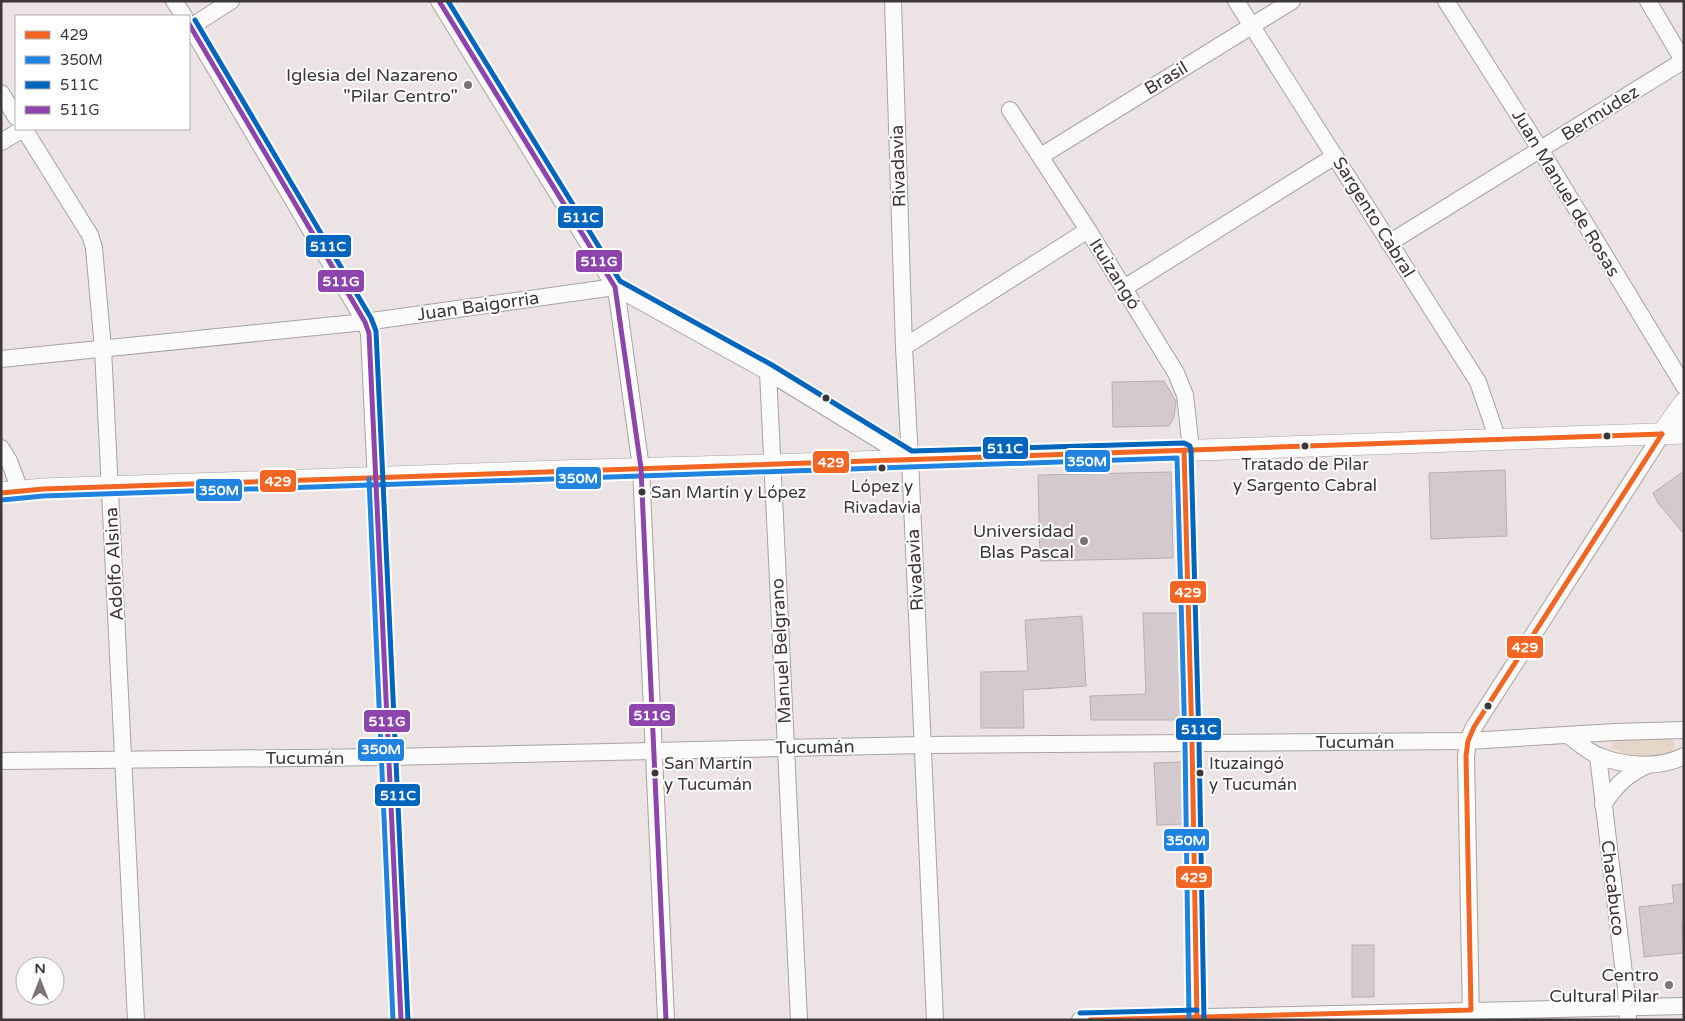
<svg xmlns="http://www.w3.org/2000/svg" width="1685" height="1021" viewBox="0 0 1685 1021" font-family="'Varela Round',sans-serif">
	<rect width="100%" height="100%" fill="#ece3e4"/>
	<path fill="#e5d6c8" d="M 1620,737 L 1671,738 C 1685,755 1657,757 1646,757 C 1636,757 1621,753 1612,748 L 1612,740 Z"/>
	<g fill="#d4cace" stroke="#b6b0b1">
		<path d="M 1164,381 L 1176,401 L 1174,417 L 1169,426 L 1113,427 L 1112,382 Z"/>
		<path d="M 1505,470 L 1507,536 L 1431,539 L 1429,473 Z"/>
		<path d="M 1684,471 L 1684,534 L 1658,503 L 1653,493 Z"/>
		<path d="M 1171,472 L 1173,558 L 1040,561 L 1038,475 Z"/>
		<path d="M 1143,613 L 1178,613 L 1181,716 L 1176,720 L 1091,720 L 1090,696 L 1146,694 Z"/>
		<path d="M 1082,616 L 1086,686 L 1023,690 L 1024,728 L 981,728 L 981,672 L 1028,671 L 1025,620 Z"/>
		<path d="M 1182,762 L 1183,824 L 1157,825 L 1154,763 Z"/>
		<path d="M 1684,884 L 1684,922 L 1682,922 L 1684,953 L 1644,957 L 1639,907 L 1674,903 L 1672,885 Z"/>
		<rect x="1352" y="945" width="22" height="52"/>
	</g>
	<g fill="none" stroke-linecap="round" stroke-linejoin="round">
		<defs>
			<g id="minor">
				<path d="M 174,1 L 184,16"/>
				<path d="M 439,1 L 615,287 L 618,302 L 641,468 L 666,1020"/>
				<path d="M 893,1 L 904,347 L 910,459 L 935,1020"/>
				<path d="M 1236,1 L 1478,382 L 1498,440"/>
				<path d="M 1446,1 L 1540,149 L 1684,386"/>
				<path d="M 1648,1 L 1684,62"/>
				<path d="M 189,24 L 365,322 L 369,333 L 401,1020"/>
				<path d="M 189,28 L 231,1"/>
				<path d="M 1,93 L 16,117"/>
				<path d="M 1010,110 L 1088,230 L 1176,373 L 1185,395 L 1191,449"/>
				<path d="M 24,129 L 90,235 L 94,248 L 103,349 L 136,1020"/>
				<path d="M 1,142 L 23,129"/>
				<path d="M 1041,156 L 1292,1"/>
				<path d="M 1389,243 L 1683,61"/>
				<path d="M 1124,288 L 1335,156"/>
				<path d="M 904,347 L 1088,230"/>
				<path d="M 1,359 L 365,322 L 615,287 L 768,372 L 910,459"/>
				<path d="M 768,372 L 799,1020"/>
				<path d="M 1,448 L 9,461 L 20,490"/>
				<path d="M 1184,450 L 1192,742 L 1197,1020"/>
				<path d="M 1569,736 C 1578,742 1588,752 1599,756 C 1623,766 1660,769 1684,756"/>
				<path d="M 1598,756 L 1626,990 L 1628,1020"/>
				<path d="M 1,761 L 388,757 L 923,745 L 1468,741 L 1615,732 L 1684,730"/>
				<path d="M 1603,805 C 1615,786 1627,774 1648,765"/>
				<path d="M 1080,1020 L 1684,1006"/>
				<path d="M 1471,1020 L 1466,756 L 1468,741 L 1474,727 L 1662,434"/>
			</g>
			<g id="major">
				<path d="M 1662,434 L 1684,403"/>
				<path d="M 1,493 L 43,489 C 286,482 529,470 772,465 L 1684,433"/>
			</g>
		</defs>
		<use href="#minor" stroke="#a9a2a3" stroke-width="18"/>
		<use href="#major" stroke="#a9a2a3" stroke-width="22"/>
		<use href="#minor" stroke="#fcfbfb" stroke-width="16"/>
		<use href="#major" stroke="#fcfbfb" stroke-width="21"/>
		<defs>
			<g id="bus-1">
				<path d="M 1184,450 L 1192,742 L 1197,1020"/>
				<path d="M 1,493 L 43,489 L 1662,434"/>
				<path d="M 1090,1020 L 1471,1010 L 1466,756 L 1468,741 L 1474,727 L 1662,434"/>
			</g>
			<g id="bus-2">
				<path d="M 369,479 L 393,1020"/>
				<path d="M 2,500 L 43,496 L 1177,458 L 1185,742 L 1189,1020"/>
			</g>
			<g id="bus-3">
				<path d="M 448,1 L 620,281 L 772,365 L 912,451 L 1184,443 L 1190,446 L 1191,450 L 1199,742 L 1204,1020"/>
				<path d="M 195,20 L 371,318 L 376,331 L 408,1020"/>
				<path d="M 1080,1013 L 1197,1010"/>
			</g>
			<g id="bus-4">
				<path d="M 439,1 L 615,287 L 641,468 L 666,1020"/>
				<path d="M 189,24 L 365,322 L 369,333 L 401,1020"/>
			</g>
		</defs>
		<use href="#bus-1" stroke="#fff" stroke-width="9"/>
		<use href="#bus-2" stroke="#fff" stroke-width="9"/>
		<use href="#bus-3" stroke="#fff" stroke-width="9"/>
		<use href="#bus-4" stroke="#fff" stroke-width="9"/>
		<use href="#bus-1" stroke="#f26522" stroke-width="5"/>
		<use href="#bus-2" stroke="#2083df" stroke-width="5"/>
		<use href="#bus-3" stroke="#0065bd" stroke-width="5"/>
		<use href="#bus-4" stroke="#8e44ad" stroke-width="5"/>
	</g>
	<g fill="#7b7374" stroke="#fff" stroke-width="2">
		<circle cx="468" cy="85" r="5"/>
		<circle cx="1084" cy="541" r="5"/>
		<circle cx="1669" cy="985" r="5"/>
	</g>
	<g fill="#3e3738" stroke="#fff" stroke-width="2">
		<circle cx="826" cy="398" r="4.5"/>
		<circle cx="1607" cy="436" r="4.5"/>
		<circle cx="1305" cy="446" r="4.5"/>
		<circle cx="882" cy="468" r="4.5"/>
		<circle cx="642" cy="492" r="4.5"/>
		<circle cx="1488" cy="706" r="4.5"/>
		<circle cx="655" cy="773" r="4.5"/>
		<circle cx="1200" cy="773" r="4.5"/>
	</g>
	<g text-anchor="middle" stroke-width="4" stroke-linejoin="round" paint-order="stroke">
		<g font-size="17" fill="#3e3738" stroke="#fff" text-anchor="start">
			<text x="1305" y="470" text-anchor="middle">Tratado de Pilar<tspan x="1305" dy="21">y Sargento Cabral</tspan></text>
			<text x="882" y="492" text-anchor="middle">López y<tspan x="882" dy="21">Rivadavia</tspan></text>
			<text x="651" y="498">San Martín y López</text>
			<text x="664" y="769">San Martín<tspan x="664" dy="21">y Tucumán</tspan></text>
			<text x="1209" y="769">Ituzaingó<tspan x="1209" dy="21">y Tucumán</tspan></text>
		</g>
		<g font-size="18" fill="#3e3738" stroke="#fff" text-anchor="end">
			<text x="458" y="81">Iglesia del Nazareno<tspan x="458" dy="21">"Pilar Centro"</tspan></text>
			<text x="1074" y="537">Universidad<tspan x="1074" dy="21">Blas Pascal</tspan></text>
			<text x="1659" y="981">Centro<tspan x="1659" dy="21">Cultural Pilar</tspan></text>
		</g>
		<g font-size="18" fill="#3e3738" stroke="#fff">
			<text transform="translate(1166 78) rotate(-31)" y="6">Brasil</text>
			<text transform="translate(1600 113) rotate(-32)" y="6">Bermúdez</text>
			<text transform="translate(898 166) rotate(-92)" y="6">Rivadavia</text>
			<text transform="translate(1566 193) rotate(59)" y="6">Juan Manuel de Rosas</text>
			<text transform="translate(1374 217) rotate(58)" y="6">Sargento Cabral</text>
			<text transform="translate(1115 274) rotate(58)" y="6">Ituizangó</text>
			<text transform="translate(478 306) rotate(-8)" y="6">Juan Baigorria</text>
			<text transform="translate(114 564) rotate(-93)" y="6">Adolfo Alsina</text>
			<text transform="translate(915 570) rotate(-93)" y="6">Rivadavia</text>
			<text transform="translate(781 651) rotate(-93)" y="6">Manuel Belgrano</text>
			<text x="1355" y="748">Tucumán</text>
			<text transform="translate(815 747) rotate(-1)" y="6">Tucumán</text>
			<text x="305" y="764">Tucumán</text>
			<text transform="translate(1613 888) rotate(83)" y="6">Chacabuco</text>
		</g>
	</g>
	<g stroke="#fff" stroke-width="2">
		<rect x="557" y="205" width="47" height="24" rx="5" fill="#0065bd"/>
		<rect x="305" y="234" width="47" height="24" rx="5" fill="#0065bd"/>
		<rect x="575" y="249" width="48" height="24" rx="5" fill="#8e44ad"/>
		<rect x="317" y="269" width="48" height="24" rx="5" fill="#8e44ad"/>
		<rect x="982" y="436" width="47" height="24" rx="5" fill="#0065bd"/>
		<rect x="1064" y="449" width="47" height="24" rx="5" fill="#2083df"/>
		<rect x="812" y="450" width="38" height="24" rx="5" fill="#f26522"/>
		<rect x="555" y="466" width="47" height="24" rx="5" fill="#2083df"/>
		<rect x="259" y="469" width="38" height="24" rx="5" fill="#f26522"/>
		<rect x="195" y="478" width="48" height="24" rx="5" fill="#2083df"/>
		<rect x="1169" y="580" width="38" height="24" rx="5" fill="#f26522"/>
		<rect x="1506" y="635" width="38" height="24" rx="5" fill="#f26522"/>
		<rect x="628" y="703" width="48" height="24" rx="5" fill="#8e44ad"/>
		<rect x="363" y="709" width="48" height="24" rx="5" fill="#8e44ad"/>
		<rect x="1175" y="717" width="47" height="24" rx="5" fill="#0065bd"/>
		<rect x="357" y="738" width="48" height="24" rx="5" fill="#2083df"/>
		<rect x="374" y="783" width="47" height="24" rx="5" fill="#0065bd"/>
		<rect x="1163" y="828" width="47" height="24" rx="5" fill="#2083df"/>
		<rect x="1175" y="865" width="38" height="24" rx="5" fill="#f26522"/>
	</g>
	<g font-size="14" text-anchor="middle" font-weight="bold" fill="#fff">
		<text x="581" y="222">511C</text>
		<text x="328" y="251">511C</text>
		<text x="599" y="266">511G</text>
		<text x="341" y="286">511G</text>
		<text x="1005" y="453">511C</text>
		<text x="1087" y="466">350M</text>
		<text x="831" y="467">429</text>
		<text x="578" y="483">350M</text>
		<text x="278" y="486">429</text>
		<text x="219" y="495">350M</text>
		<text x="1188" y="597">429</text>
		<text x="1525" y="652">429</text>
		<text x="652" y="720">511G</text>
		<text x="387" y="726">511G</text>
		<text x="1199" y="734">511C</text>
		<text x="381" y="754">350M</text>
		<text x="398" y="800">511C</text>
		<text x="1186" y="845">350M</text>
		<text x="1194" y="882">429</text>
	</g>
	<rect width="1685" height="1021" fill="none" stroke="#3e3738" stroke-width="5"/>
	<rect x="15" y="15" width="175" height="115" fill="#ffffff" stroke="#b2afaf"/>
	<rect x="25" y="31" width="25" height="8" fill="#f26522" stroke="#b2afaf"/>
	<text x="60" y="40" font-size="15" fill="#3e3738">429</text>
	<rect x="25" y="56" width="25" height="8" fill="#2083df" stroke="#b2afaf"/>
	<text x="60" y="65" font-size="15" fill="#3e3738">350M</text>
	<rect x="25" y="81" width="25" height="8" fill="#0065bd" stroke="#b2afaf"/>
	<text x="60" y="90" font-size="15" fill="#3e3738">511C</text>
	<rect x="25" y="106" width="25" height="8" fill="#8e44ad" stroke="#b2afaf"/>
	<text x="60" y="115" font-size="15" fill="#3e3738">511G</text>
	<g transform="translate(40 981)"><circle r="24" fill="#ffffff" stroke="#b2afaf"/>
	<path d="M0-4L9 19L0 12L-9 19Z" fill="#7b7374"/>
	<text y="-8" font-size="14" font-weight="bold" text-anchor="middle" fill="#3e3738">N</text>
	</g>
</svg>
